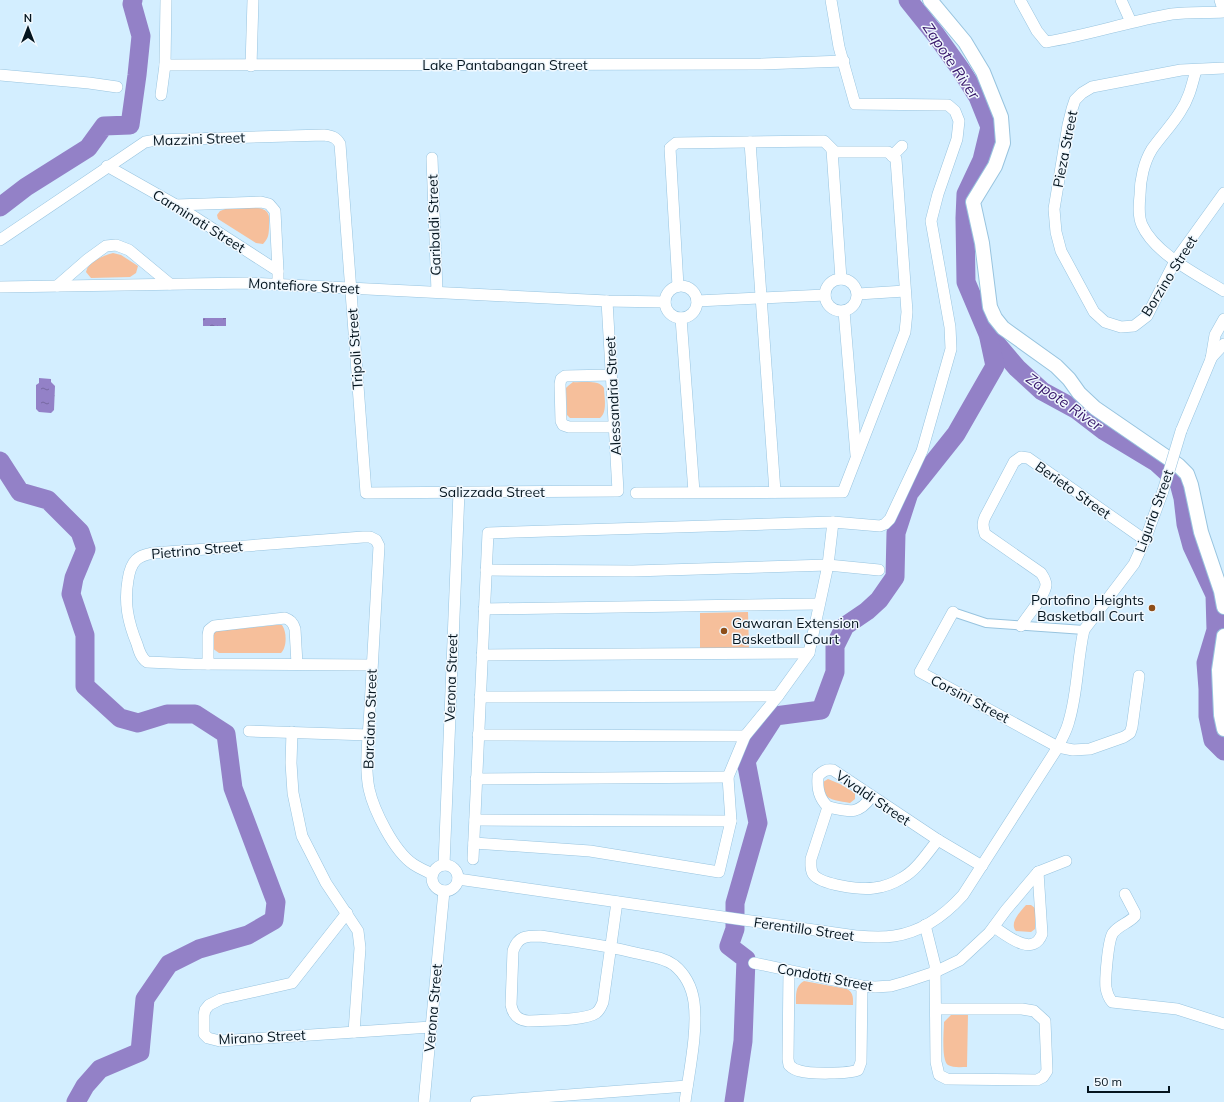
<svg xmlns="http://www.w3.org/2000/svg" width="1224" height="1102" viewBox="0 0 1224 1102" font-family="Mulish,sans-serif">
	<defs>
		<pattern id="water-ripples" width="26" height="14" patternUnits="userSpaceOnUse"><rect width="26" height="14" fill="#9381c7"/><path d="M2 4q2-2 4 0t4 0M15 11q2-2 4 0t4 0" fill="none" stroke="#7668a1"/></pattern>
	</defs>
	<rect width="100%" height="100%" fill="#d3eeff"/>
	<g fill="#f6bf9b">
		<path d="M 228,208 C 238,208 261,205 267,212 C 270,216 269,220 269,224 C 269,233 269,238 263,244 L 256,243 L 218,219 L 217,215 L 220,211 Z"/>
		<path d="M 113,253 L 121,255 L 138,266 L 136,273 L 130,277 L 91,278 L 86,272 C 88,261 103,256 113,253 Z"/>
		<path d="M 573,382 C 582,383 599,379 604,388 C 604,396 608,412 600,418 L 570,418 L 567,415 L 566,388 L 568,386 Z"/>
		<path d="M 748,612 L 749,649 L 700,649 L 700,613 Z"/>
		<path d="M 276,625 L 282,625 C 287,632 287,647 281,653 L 219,653 L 212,648 L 214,633 L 216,631 Z"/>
		<path d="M 828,779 L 840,784 L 855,793 L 855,799 L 850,803 C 840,801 830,801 823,793 L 823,782 Z"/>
		<path d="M 1026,905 L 1031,905 L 1035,908 L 1035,929 L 1031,932 L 1016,931 C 1009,923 1020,912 1026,905 Z"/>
		<path d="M 804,981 L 847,989 C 854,993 853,999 853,1005 L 796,1004 C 796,995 795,986 804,981 Z"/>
		<path d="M 968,1014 L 967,1067 C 961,1067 953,1068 948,1065 C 941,1060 944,1030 944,1022 L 951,1015 Z"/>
	</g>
	<g fill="url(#water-ripples)">
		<rect x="203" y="318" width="23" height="8"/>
		<path d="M 39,378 L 51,379 L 51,382 L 55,386 L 54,410 L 51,413 L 39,412 L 36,409 L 36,385 L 39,383 Z"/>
	</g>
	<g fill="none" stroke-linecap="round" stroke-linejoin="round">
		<g stroke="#9381c7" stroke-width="19">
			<path d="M 908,0 L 936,35 L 961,70 L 978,97 L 990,127 L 982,160 L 966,194 L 965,218 L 966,282 L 988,334 L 1017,368 L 1042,391 L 1077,410 L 1103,430 L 1156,462 L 1179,483 L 1183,498 L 1186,524 L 1192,546 L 1215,595 L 1216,630 L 1206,663 L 1208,689 L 1208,716 L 1213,740 L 1224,751"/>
			<path d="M 0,207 L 26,187 L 88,148 L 104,126 L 130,125 L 137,75 L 141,36 L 132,4 L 133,0"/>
			<path d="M 0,461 L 20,492 L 48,500 L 80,532 L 86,549 L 74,578 L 71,594 L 85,635 L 85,686 L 120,718 L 138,723 L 167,714 L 195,714 L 226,734 L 233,788 L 276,902 L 274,920 L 248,935 L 199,949 L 169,964 L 145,999 L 140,1052 L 100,1069 L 85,1086 L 76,1102"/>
			<path d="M 734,1102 L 743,1041 L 746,959 L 729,946 L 735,929 L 735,903 L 758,823 L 746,761 L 775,716 L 821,710 L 835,672 L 835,646 L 845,626 L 867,611 L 879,600 L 895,577 L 896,533 L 909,493 L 956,434 L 995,366 L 989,338"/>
		</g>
		<defs>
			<path id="pedestrian" d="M 953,612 L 986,623 L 1084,630"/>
			<g id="minor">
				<path d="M 1020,0 L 1037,31 L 1046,42 C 1089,35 1130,21 1172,14 C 1189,12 1207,13 1224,12 L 1220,0"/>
				<path d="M 1121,0 L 1131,22"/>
				<path d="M 165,65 L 761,64 L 844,61"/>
				<path d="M 251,66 L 253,0"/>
				<path d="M 1224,68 L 1181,70 L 1092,87 L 1082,93 L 1075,100 L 1072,109 L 1068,125 L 1054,209 L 1056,232 L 1061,251 L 1094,312 L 1105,322 L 1121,327 L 1134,326 L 1147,316 L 1175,261 L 1224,193"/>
				<path d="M 1196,70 C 1192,85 1189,99 1180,112 C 1172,125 1161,136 1152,149 C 1144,162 1140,180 1140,195 C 1139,205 1138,216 1142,225 C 1155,254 1198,275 1224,291"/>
				<path d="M 0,75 L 89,83 L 117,87"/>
				<path d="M 161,95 L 165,65 L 166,0"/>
				<path d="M 750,142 L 775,492"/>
				<path d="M 832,150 L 841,279"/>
				<path d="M 892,156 L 902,146"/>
				<path d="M 432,158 L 437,292"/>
				<path d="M 107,166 L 176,205 L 278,271 L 278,284"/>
				<path d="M 176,205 L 261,202 L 269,204 L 275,211 L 278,271"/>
				<path d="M 0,240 L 145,142 L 156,140 L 324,135 C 332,136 336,137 340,144 L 366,493 L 618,491 L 607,301"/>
				<circle cx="841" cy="295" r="16"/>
				<path d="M 57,286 L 88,259 L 106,246 L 116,245 L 129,250 L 170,284"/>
				<circle cx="681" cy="302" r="16"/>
				<path d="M 0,287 L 249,283 L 607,301 L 665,302"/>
				<path d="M 858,294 L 905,291"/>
				<path d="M 697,301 L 825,295"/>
				<path d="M 844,311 L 856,455"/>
				<path d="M 681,318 L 694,492"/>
				<path d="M 1211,358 L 1224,344"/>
				<path d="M 611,375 L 565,376 L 561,379 L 560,384 L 561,421 L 563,425 L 569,427 L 614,427"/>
				<path d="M 1181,431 L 1211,359 L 1215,335 L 1224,319"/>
				<path d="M 636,493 L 843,492 L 905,332 L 907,312 L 896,159 L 888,152 L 835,152 L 824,141 L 676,143 L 670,148 L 678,286"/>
				<path d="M 486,570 L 633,571 L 828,565 L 879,570"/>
				<path d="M 484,609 L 819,604"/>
				<path d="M 953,612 L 920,672 L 1058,747 L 1073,750 L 1090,749 L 1124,737 L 1130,733 L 1132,727 L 1139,676"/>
				<path d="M 1021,626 C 1027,616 1045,596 1046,585 C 1046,580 1043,576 1041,573 L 985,534 C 983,527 982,523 985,517 L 1014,462 L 1021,457 L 1028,458 L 1145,540"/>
				<path d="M 482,655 L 809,653"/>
				<path d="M 208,664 L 208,635 L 209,630 L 214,626 L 285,618 C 290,620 293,622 295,629 L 297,664"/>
				<path d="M 372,665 L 194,664 L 147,662 C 141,658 139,651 137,644 C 128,622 124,603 128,580 C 129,573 131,565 136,560 C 141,555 148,554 153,553 L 363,537 L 370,537 L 376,540 L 379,546 C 376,600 373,653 370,707 C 369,733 364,764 369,789 C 374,811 394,851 413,864 C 419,868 426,871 432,874"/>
				<path d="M 480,697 L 778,696"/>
				<path d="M 249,731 L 369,735"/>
				<path d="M 292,732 L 291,763 L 293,793 L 302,836 L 326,883 L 358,931 L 360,948 L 354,1032"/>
				<path d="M 478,735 L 745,736"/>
				<path d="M 476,779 L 728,777"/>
				<path d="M 828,807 C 819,798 817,789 818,776 C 823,771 826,769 833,770 L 938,840 L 982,866"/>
				<path d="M 828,807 L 811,859 C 811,864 810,869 813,874 C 821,885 861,890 874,888 C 884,887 894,883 902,878 C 917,870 927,853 938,840"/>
				<path d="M 828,807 C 848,811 858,816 871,797"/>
				<path d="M 475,820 L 731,821"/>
				<path d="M 474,843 L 590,851 L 719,872 L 731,821 L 728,777 L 745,736 L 778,696 L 809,653 L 828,565 L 833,522"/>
				<path d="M 473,859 L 488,533 L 833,522 L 880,526 L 885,524 L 890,519 L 922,451 L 951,349 L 950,327 L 931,221 L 938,194 L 957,139 L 959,121 L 955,111 L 948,105 L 855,104 L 839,47 L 831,0"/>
				<path d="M 444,865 L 459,492"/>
				<circle cx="445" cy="878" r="13"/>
				<path d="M 458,879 L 856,936 C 869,937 881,938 894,936 C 921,932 945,915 963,895 L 1058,747 C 1062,738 1067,730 1069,721 C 1078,691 1077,660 1084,630 L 1134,564 L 1145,540 L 1163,491"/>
				<path d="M 1125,894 L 1135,913 L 1135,916 C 1129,923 1119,925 1113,933 C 1108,940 1105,979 1106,988 C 1107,994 1109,998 1112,1002 L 1177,1009 L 1224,1024"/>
				<path d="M 617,902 L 603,1002 C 601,1007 600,1010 596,1013 C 585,1021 543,1020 528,1021 C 518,1020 513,1015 511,1005 L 513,951 C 518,936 526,936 540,936 C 572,941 605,945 636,953 C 649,956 663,957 674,965 C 685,974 692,988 694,1002 C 698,1031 689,1072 685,1102"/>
				<path d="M 347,913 L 292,983 L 221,999 L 209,1005 L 205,1010 L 204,1015 L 204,1034 L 208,1038 L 220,1041 L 431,1027"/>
				<path d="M 925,925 L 935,965 L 936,1062 L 939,1075 L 947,1079 L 1037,1080 L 1043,1077 L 1047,1071 L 1045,1021 L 1034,1011 L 1022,1009 L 936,1009"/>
				<path d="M 994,927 C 1006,935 1033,958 1042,934 L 1038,872"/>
				<path d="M 754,963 L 862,986 L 875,987 L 891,986 L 905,982 L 935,972 L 960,960 L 989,933 L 1006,910 L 1038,872 L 1066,861"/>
				<path d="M 789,971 L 788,1059 L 789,1065 C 792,1068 795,1070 800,1071 C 809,1074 849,1074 858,1070 L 861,1062 L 862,986"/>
				<path d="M 424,1102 L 444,891"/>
				<path d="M 476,1102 L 687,1086"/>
			</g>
			<g id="tertiary">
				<path d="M 930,0 L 965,42 L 983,72 L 1001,117 L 1003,143 L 995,166 L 973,202 L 982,243 L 990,307 L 995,318 L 1003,328 L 1056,366 L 1069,379 L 1079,393 L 1095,408 L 1178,465 L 1187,474 L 1191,485 L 1201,532 L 1221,591 L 1224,607"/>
				<path d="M 1224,636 L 1219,670 L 1221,715 L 1224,729"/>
			</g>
		</defs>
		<use href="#pedestrian" stroke="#98c4df" stroke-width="10"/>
		<use href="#minor" stroke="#98c4df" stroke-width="12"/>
		<use href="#tertiary" stroke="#98c4df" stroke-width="16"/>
		<use href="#pedestrian" stroke="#fff" stroke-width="8"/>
		<use href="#minor" stroke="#fff" stroke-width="11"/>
		<use href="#tertiary" stroke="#fff" stroke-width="14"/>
		<defs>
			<path id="minor-bridge" d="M 1163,491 L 1181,431"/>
		</defs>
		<use href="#minor-bridge" stroke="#98c4df" stroke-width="12" stroke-linecap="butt"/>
		<use href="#minor-bridge" stroke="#fff" stroke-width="11"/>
	</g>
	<g fill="#8e4e19" stroke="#f0f8fe" stroke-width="1.5">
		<circle cx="1152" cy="608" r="4"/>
		<circle cx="724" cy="631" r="4"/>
	</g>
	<g text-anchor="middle" stroke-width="3" stroke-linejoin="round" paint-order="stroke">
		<g font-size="14" fill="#04141e" stroke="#f0f8fe">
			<text x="505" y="70">Lake Pantabangan Street</text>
			<text transform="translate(199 139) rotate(-2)" y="5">Mazzini Street</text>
			<text transform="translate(1065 149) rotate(-79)" y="5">Pieza Street</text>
			<text transform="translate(199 221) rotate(32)" y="5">Carminati Street</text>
			<text transform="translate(434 225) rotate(-92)" y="5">Garibaldi Street</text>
			<text transform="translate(1169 276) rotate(-58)" y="5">Borzino Street</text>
			<text transform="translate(304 286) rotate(3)" y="5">Montefiore Street</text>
			<text transform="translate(355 349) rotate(-94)" y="5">Tripoli Street</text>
			<text transform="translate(613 396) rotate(-93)" y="5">Alessandria Street</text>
			<text transform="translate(1073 490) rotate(35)" y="5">Berieto Street</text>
			<text x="492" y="497">Salizzada Street</text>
			<text transform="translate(1154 511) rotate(-70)" y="5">Liguria Street</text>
			<text transform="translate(197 550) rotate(-5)" y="5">Pietrino Street</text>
			<text transform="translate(451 678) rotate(-88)" y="5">Verona Street</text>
			<text transform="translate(970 699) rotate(28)" y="5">Corsini Street</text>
			<text transform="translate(370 719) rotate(-88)" y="5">Barciano Street</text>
			<text transform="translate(873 798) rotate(34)" y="5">Vivaldi Street</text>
			<text transform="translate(804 929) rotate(8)" y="5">Ferentillo Street</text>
			<text transform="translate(825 977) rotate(11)" y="5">Condotti Street</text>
			<text transform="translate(433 1008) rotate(-85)" y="5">Verona Street</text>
			<text transform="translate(262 1037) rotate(-3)" y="5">Mirano Street</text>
		</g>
		<g font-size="14" fill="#04141e" stroke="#f0f8fe" text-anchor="end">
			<text x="1144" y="605">Portofino Heights<tspan x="1144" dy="16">Basketball Court</tspan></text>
			<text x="732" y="628" text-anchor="start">Gawaran Extension<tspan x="732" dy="16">Basketball Court</tspan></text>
		</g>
		<g font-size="15" font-style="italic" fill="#361569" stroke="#f0f8fe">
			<text transform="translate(951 61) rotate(56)" y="5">Zapote River</text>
			<text transform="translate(1064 402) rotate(35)" y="5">Zapote River</text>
		</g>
	</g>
	<g transform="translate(28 28)" stroke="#f0f8fe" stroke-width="3" paint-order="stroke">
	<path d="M0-3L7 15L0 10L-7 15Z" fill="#04141e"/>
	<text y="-6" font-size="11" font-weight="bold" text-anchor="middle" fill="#04141e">N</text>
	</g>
	<path d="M1088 1086v6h81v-6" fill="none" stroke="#04141e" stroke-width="2"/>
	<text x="1094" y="1086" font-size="12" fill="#04141e" stroke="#f0f8fe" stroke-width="3" paint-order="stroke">50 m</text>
</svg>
